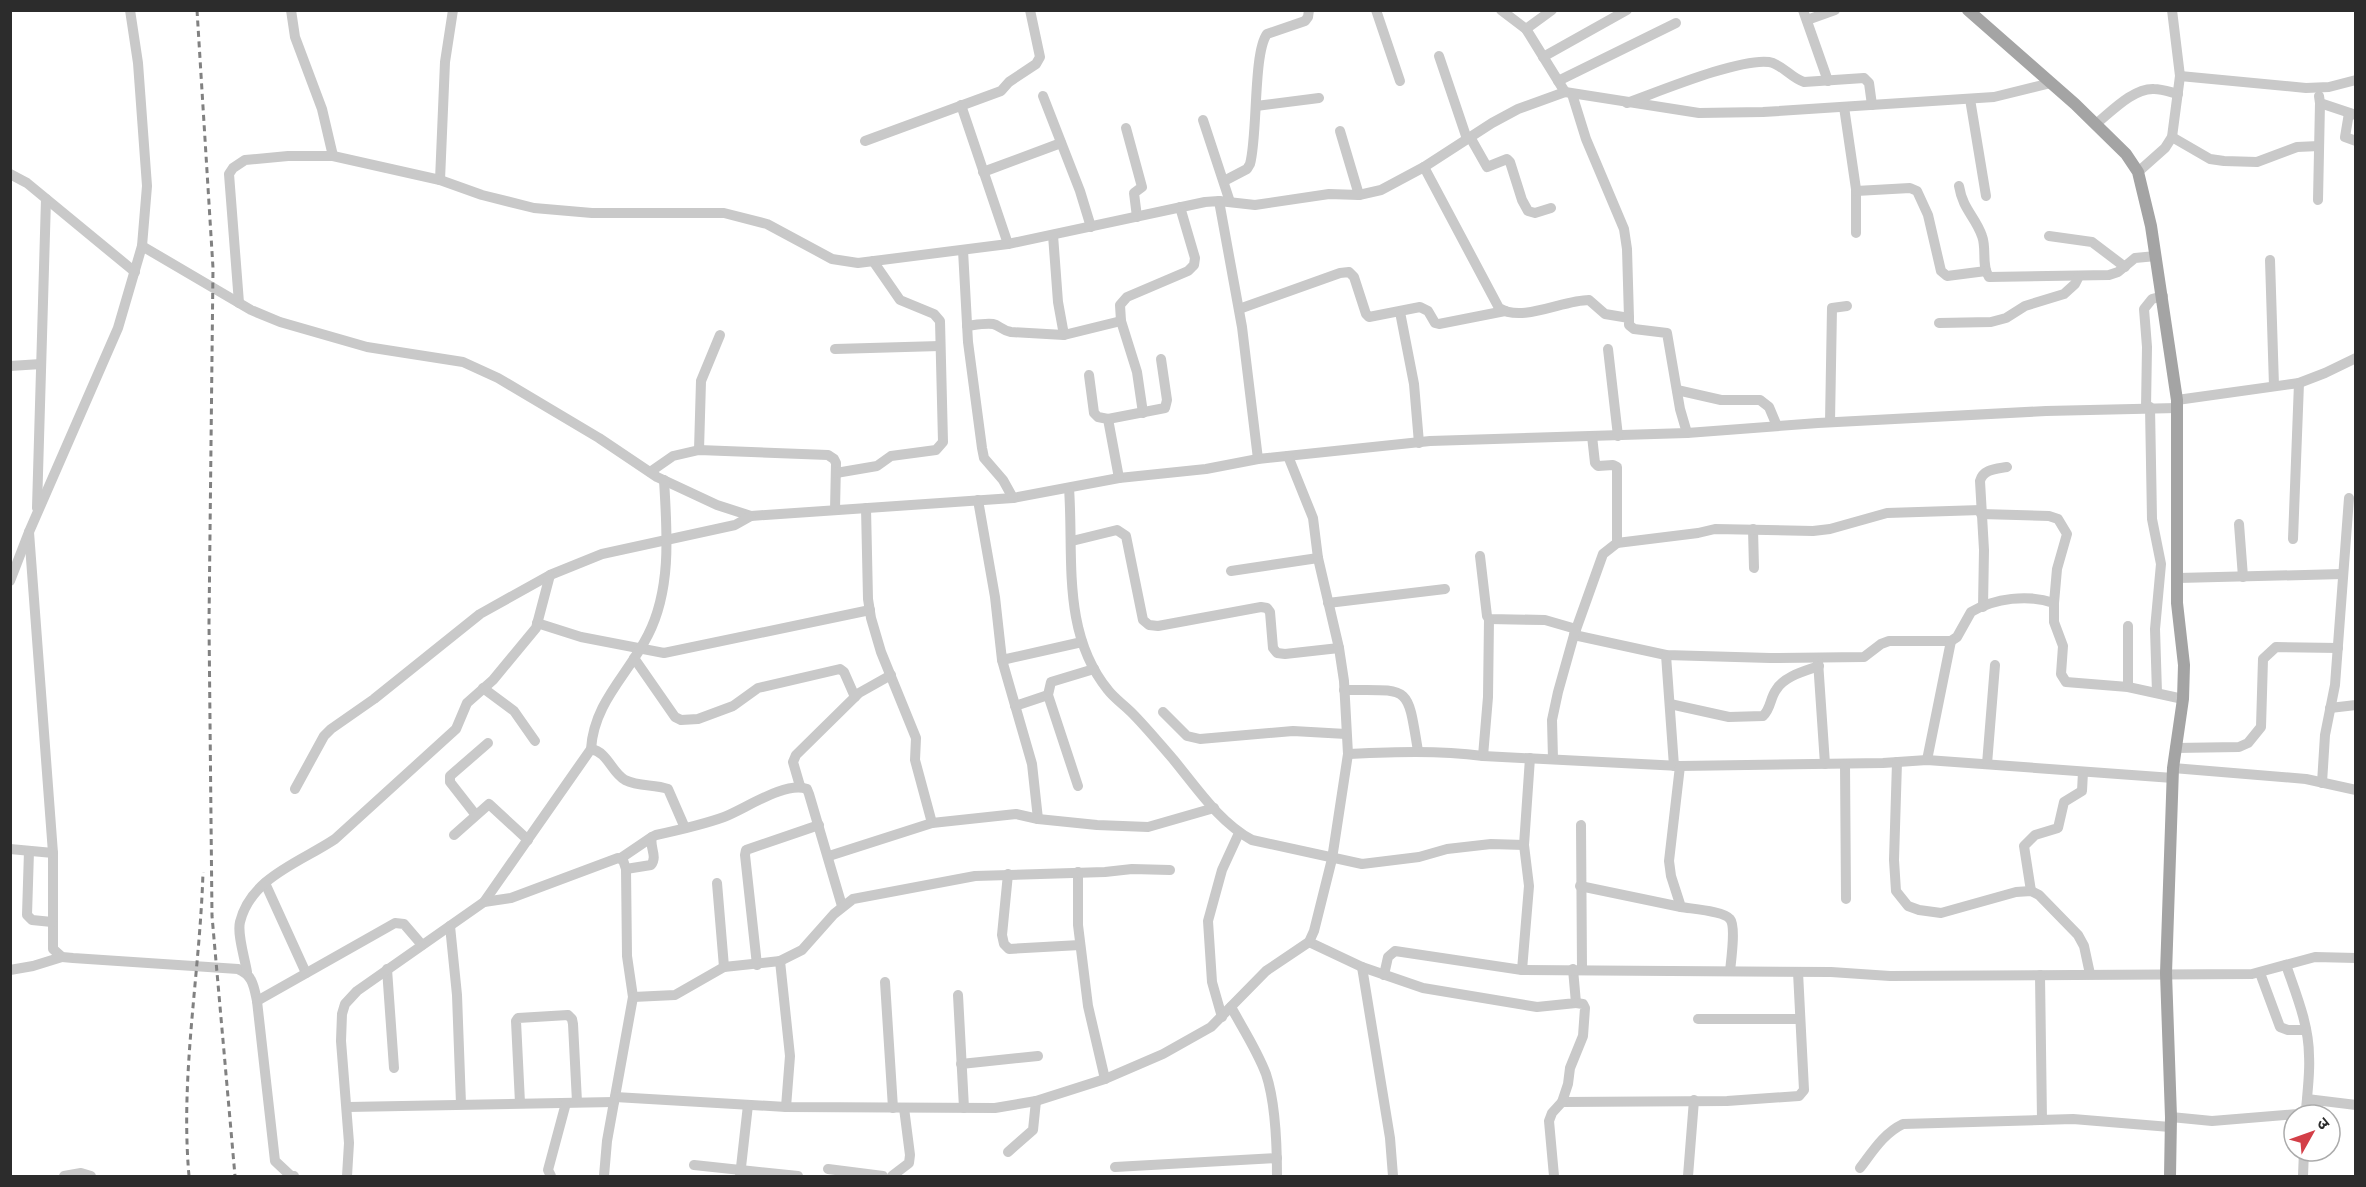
<svg xmlns="http://www.w3.org/2000/svg" width="2366" height="1187" viewBox="0 0 2366 1187" font-family="Signika,'Noto Sans Devanagari',sans-serif">
	<rect width="100%" height="100%" fill="#fff"/>
	<g fill="none" stroke-linecap="round" stroke-linejoin="round">
		<g stroke="#c9c9c9" stroke-width="10">
			<path d="M 291,10 L 295,37 L 322,109 L 333,156"/>
			<path d="M 1376,10 L 1400,81"/>
			<path d="M 1501,10 L 1526,29"/>
			<path d="M 1803,10 L 1828,81"/>
			<path d="M 2172,10 L 2180,76"/>
			<path d="M 1807,20 L 1835,10"/>
			<path d="M 1439,56 L 1467,139"/>
			<path d="M 1543,57 L 1627,10"/>
			<path d="M 1558,81 L 1676,23"/>
			<path d="M 1565,92 L 1699,113 L 1763,112 L 1994,97 L 2051,83"/>
			<path d="M 1572,94 L 1586,139 L 1624,229 L 1627,249 L 1629,318"/>
			<path d="M 1043,96 L 1080,191 L 1091,227"/>
			<path d="M 2319,96 L 2320,103 L 2356,115"/>
			<path d="M 1970,99 L 1986,196"/>
			<path d="M 1627,103 C 1658,92 1739,58 1769,62 C 1782,64 1791,78 1804,82 L 1864,78 L 1869,83 L 1872,105"/>
			<path d="M 961,105 L 1008,244"/>
			<path d="M 1256,106 L 1319,98"/>
			<path d="M 1844,107 L 1856,189 L 1856,233"/>
			<path d="M 2349,113 L 2345,137 L 2356,141"/>
			<path d="M 1203,120 L 1230,202"/>
			<path d="M 2096,124 C 2111,112 2133,88 2154,89 C 2162,89 2170,92 2178,94"/>
			<path d="M 1126,128 L 1142,187 L 1134,193 L 1137,217"/>
			<path d="M 1340,131 L 1359,195"/>
			<path d="M 1470,137 L 1487,167 L 1507,159 L 1510,162 L 1522,200 L 1528,211 L 1535,213 L 1551,208"/>
			<path d="M 2172,137 L 2210,159 L 2224,161 L 2257,162 L 2297,147 L 2319,146"/>
			<path d="M 865,141 L 1001,91 L 1009,82 L 1036,64 L 1040,57 L 1030,10"/>
			<path d="M 1424,167 L 1499,308 C 1522,323 1563,300 1589,300 L 1605,314 L 1629,318 L 1629,325 L 1634,329 L 1667,333 L 1680,409 L 1687,433"/>
			<path d="M 983,172 L 1061,143"/>
			<path d="M 2138,172 L 2165,148 L 2172,137 L 2180,76 L 2306,88 L 2329,87 L 2356,80"/>
			<path d="M 10,174 L 27,183 L 135,272"/>
			<path d="M 440,180 L 445,62 L 453,10"/>
			<path d="M 1224,181 L 1247,169 L 1250,164 C 1258,135 1253,53 1267,34 L 1305,21 L 1308,17 L 1309,10"/>
			<path d="M 1959,186 C 1963,210 1975,216 1982,236 C 1987,249 1981,266 1989,277 L 2109,275 L 2118,272 L 2135,258 L 2156,256"/>
			<path d="M 1856,191 L 1910,188 L 1917,191 L 1928,215 L 1941,271 L 1947,276 L 1986,271"/>
			<path d="M 2318,200 L 2320,103"/>
			<path d="M 1219,201 L 1255,205 L 1329,194 L 1359,195 L 1381,190 L 1424,167 L 1492,123 L 1518,109 L 1565,92 L 1526,29 L 1552,10"/>
			<path d="M 1053,235 L 1058,302 L 1064,335"/>
			<path d="M 2049,236 L 2092,242 L 2125,267"/>
			<path d="M 142,246 L 251,310 L 280,322 L 367,347 L 463,362 L 498,378 L 599,438 L 657,477 L 717,505 L 751,516 L 1013,498 L 1119,478 L 1206,469 L 1258,459 L 1430,441 L 1687,433 L 1818,423 L 2046,411 L 2177,408"/>
			<path d="M 963,250 L 968,342 L 982,448 L 984,458 L 1003,480 L 1013,498"/>
			<path d="M 2270,260 L 2274,386"/>
			<path d="M 239,303 L 229,174 L 233,168 L 245,160 L 288,156 L 333,156 L 440,180 L 482,195 L 534,208 L 592,213 L 724,213 L 767,224 L 832,259 L 858,263 L 1008,244 L 1205,202 L 1219,201 L 1242,327 L 1258,459"/>
			<path d="M 1239,309 L 1340,273 L 1349,272 L 1354,277 L 1366,314 L 1369,317 L 1420,307 L 1428,311 L 1435,323 L 1439,324 L 1505,311"/>
			<path d="M 1400,312 L 1414,384 L 1419,443"/>
			<path d="M 1939,323 L 1991,322 L 2006,318 L 2025,306 L 2064,294 L 2075,284 L 2079,276"/>
			<path d="M 967,326 C 975,325 985,323 993,324 C 999,325 1001,330 1011,332 L 1064,335 L 1121,321"/>
			<path d="M 835,349 L 940,346"/>
			<path d="M 1608,349 L 1618,436"/>
			<path d="M 10,366 L 41,364"/>
			<path d="M 1089,375 L 1094,413 L 1098,417 L 1108,419 L 1119,478"/>
			<path d="M 1677,390 L 1721,400 L 1760,400 L 1769,407 L 1777,426"/>
			<path d="M 2177,400 L 2299,383 L 2325,373 L 2356,358"/>
			<path d="M 2150,407 L 2152,519 L 2161,564 L 2155,629 L 2157,693"/>
			<path d="M 2146,408 L 2147,347 L 2144,309 L 2152,299 L 2163,296"/>
			<path d="M 1143,413 L 1137,372 L 1121,321 L 1120,305 L 1127,297 L 1188,271 L 1194,265 L 1195,258 L 1180,207"/>
			<path d="M 1108,419 L 1165,408 L 1167,400 L 1161,359"/>
			<path d="M 1830,422 L 1832,308 L 1847,306"/>
			<path d="M 699,450 L 701,381 L 720,335"/>
			<path d="M 650,472 L 673,456 L 699,450 L 828,455 L 834,459 L 836,463 L 835,510"/>
			<path d="M 836,473 L 877,466 L 891,456 L 936,450 L 943,442 L 940,321 L 934,314 L 900,300 L 873,261"/>
			<path d="M 1069,488 C 1074,557 1061,632 1108,690 C 1114,698 1123,704 1131,712 C 1146,727 1159,743 1173,759 C 1197,788 1219,822 1252,840 L 1362,864 L 1419,857 L 1447,849 L 1491,844 L 1524,845"/>
			<path d="M 978,500 L 995,597 L 1002,660 L 1082,642"/>
			<path d="M 37,508 L 46,199"/>
			<path d="M 866,508 L 868,599 L 871,618 L 881,652 L 916,738 L 915,760 L 932,823"/>
			<path d="M 1981,514 L 2049,516 L 2058,519 L 2067,534 L 2057,569 L 2054,603"/>
			<path d="M 2239,524 L 2243,577"/>
			<path d="M 1753,529 L 1754,568"/>
			<path d="M 29,532 L 53,853 L 53,949 L 62,957 L 73,958 L 238,969 C 253,975 254,987 257,1001 L 275,1161 L 291,1176 L 294,1176"/>
			<path d="M 2293,539 L 2299,383"/>
			<path d="M 1072,541 L 1117,530 L 1126,536 L 1143,620 L 1149,625 L 1158,626 L 1261,607 L 1267,608 L 1270,612 L 1273,648 L 1277,653 L 1285,654 L 1339,648"/>
			<path d="M 1617,543 L 1698,533 L 1715,529 L 1813,531 L 1830,529 L 1887,513 L 1981,510"/>
			<path d="M 1480,556 L 1487,616 L 1489,619 L 1545,620 L 1576,629"/>
			<path d="M 1231,571 L 1318,558"/>
			<path d="M 2178,578 L 2343,574"/>
			<path d="M 10,581 L 29,532 L 118,328 L 142,246 L 147,186 L 138,63 L 130,10"/>
			<path d="M 1328,603 L 1445,589"/>
			<path d="M 1983,607 L 1984,550 L 1980,481 C 1983,469 1996,469 2007,467"/>
			<path d="M 537,623 L 581,637 L 664,653 L 870,610"/>
			<path d="M 1574,635 L 1666,655 L 1770,658 L 1864,657 L 1881,644 L 1889,641 L 1951,641 L 1957,637 L 1971,612 C 1995,598 2028,594 2054,603 L 2054,622 L 2063,646 L 2061,674 L 2066,682 L 2128,687 L 2183,699"/>
			<path d="M 1666,655 L 1674,766"/>
			<path d="M 634,658 L 675,717 L 681,720 L 698,719 L 733,706 L 758,688 L 840,669 L 844,672 L 855,697"/>
			<path d="M 1002,660 L 1032,764 L 1038,819"/>
			<path d="M 1818,661 L 1825,764"/>
			<path d="M 2128,687 L 2128,626"/>
			<path d="M 483,688 L 514,711 L 535,741"/>
			<path d="M 1344,690 C 1411,690 1407,684 1418,751"/>
			<path d="M 1670,704 L 1729,717 L 1763,716 C 1771,709 1770,698 1776,690 C 1784,676 1805,671 1819,666"/>
			<path d="M 1015,706 L 1048,695"/>
			<path d="M 2330,708 L 2356,705"/>
			<path d="M 1163,712 L 1187,736 L 1200,739 L 1293,731 L 1346,734"/>
			<path d="M 2175,748 L 2239,747 L 2248,743 L 2261,727 L 2263,659 L 2276,647 L 2338,648"/>
			<path d="M 591,749 C 608,752 611,772 625,780 C 639,787 654,784 668,789 L 685,828"/>
			<path d="M 1348,754 C 1393,752 1437,750 1483,756 L 1680,766 L 1883,763 L 1927,760 L 2173,778"/>
			<path d="M 1483,756 L 1488,697 L 1489,619"/>
			<path d="M 1553,759 L 1552,720 L 1558,692 L 1574,635 L 1603,554 L 1617,543 L 1617,467 L 1613,465 L 1598,466 L 1595,463 L 1592,436"/>
			<path d="M 1927,760 L 1951,641"/>
			<path d="M 1897,762 L 1894,860 L 1896,891 L 1908,906 L 1919,910 L 1941,913 L 2016,892 L 2031,891 L 2039,895 L 2078,935 L 2084,946 L 2090,974"/>
			<path d="M 1845,764 L 1846,899"/>
			<path d="M 1987,764 L 1995,665"/>
			<path d="M 1680,766 L 1669,861 L 1671,876 L 1681,907 C 1692,909 1724,911 1730,919 C 1736,926 1731,961 1730,971"/>
			<path d="M 2173,768 L 2306,779 L 2356,790"/>
			<path d="M 2322,783 L 2325,735 L 2335,685 L 2349,498"/>
			<path d="M 800,786 L 793,762 L 796,755 L 859,693 L 891,675"/>
			<path d="M 1078,786 L 1048,695 L 1051,682 L 1094,669"/>
			<path d="M 295,789 L 324,736 L 331,729 L 374,699 L 480,614 L 550,575 L 602,554 L 735,525 L 751,516"/>
			<path d="M 475,814 L 450,782 L 450,776 L 488,743"/>
			<path d="M 1581,825 L 1582,969"/>
			<path d="M 454,835 L 489,804 L 528,840"/>
			<path d="M 10,849 L 53,853"/>
			<path d="M 29,851 L 27,915 L 32,920 L 52,922"/>
			<path d="M 829,856 L 932,823 L 1016,814 L 1038,819 L 1097,825 L 1148,827 L 1214,808"/>
			<path d="M 621,858 L 652,837"/>
			<path d="M 626,869 L 651,865 C 658,856 649,847 652,837 L 656,835 C 679,830 702,825 724,817 C 745,809 785,781 807,789 L 809,794 L 842,906"/>
			<path d="M 1078,872 L 1078,925 L 1088,1006 L 1105,1079"/>
			<path d="M 1008,874 L 1002,935 L 1004,944 L 1009,949 L 1080,945"/>
			<path d="M 265,883 L 306,973"/>
			<path d="M 717,883 L 724,967"/>
			<path d="M 1580,886 L 1681,907"/>
			<path d="M 2031,891 L 2024,846 L 2035,835 L 2058,828 L 2064,802 L 2082,791 L 2083,772"/>
			<path d="M 484,902 L 511,898 L 618,858 L 623,860 L 626,869 L 627,956 L 633,997 L 607,1141 L 604,1176"/>
			<path d="M 450,926 L 457,995 L 461,1104"/>
			<path d="M 1309,942 L 1362,967 L 1423,988 L 1537,1007 L 1576,1003 L 1573,969"/>
			<path d="M 780,961 L 790,1056 L 786,1107"/>
			<path d="M 757,965 L 745,855 L 746,850 L 819,825"/>
			<path d="M 2286,965 C 2296,994 2309,1025 2309,1056 C 2310,1070 2308,1085 2307,1099"/>
			<path d="M 1362,967 L 1390,1138 L 1393,1176"/>
			<path d="M 387,969 L 394,1068"/>
			<path d="M 10,970 L 33,966 L 62,957"/>
			<path d="M 1522,970 L 1529,886 L 1524,845 L 1530,758"/>
			<path d="M 247,972 C 245,959 237,934 240,922 C 251,877 301,862 335,839 L 456,729 L 467,703 L 493,680 L 536,628 L 550,575"/>
			<path d="M 2260,973 L 2280,1027 L 2288,1030 L 2306,1030"/>
			<path d="M 1384,975 L 1388,957 L 1395,951 L 1522,970 L 1831,972 L 1890,976 L 2252,974 L 2315,957 L 2356,958"/>
			<path d="M 2040,975 L 2042,1120"/>
			<path d="M 885,982 L 893,1108"/>
			<path d="M 958,995 L 964,1108"/>
			<path d="M 633,997 L 675,995 L 724,967 L 780,961 L 802,950 L 834,914 L 853,899 L 975,876 L 1105,872 L 1132,869 L 1170,870"/>
			<path d="M 257,1001 L 395,923 L 404,924 L 422,945"/>
			<path d="M 1231,1007 C 1243,1029 1257,1050 1266,1074 C 1275,1101 1277,1147 1277,1176"/>
			<path d="M 1222,1017 L 1212,982 L 1208,921 L 1222,870 L 1239,833"/>
			<path d="M 1698,1019 L 1800,1019"/>
			<path d="M 961,1064 L 1038,1056"/>
			<path d="M 615,1097 L 786,1107 L 995,1108 L 1036,1101 L 1105,1079 L 1163,1054 L 1211,1027 L 1266,971 L 1309,942 L 1314,931 L 1332,859 L 1348,754 L 1344,681 L 1339,648 L 1318,558 L 1313,518 L 1288,456"/>
			<path d="M 1562,1102 L 1727,1101 L 1799,1096 L 1804,1090 L 1798,972"/>
			<path d="M 520,1103 L 516,1021 L 518,1018 L 568,1015 L 572,1019 L 573,1024 L 577,1102"/>
			<path d="M 348,1107 L 614,1102"/>
			<path d="M 2171,1117 L 2212,1121 L 2297,1114 L 2306,1109 L 2307,1099 L 2356,1105"/>
			<path d="M 1008,1152 L 1033,1130 L 1036,1101"/>
			<path d="M 694,1165 L 798,1176"/>
			<path d="M 1115,1167 L 1277,1158"/>
			<path d="M 1860,1168 C 1873,1151 1884,1133 1903,1124 L 2073,1119 L 2170,1127"/>
			<path d="M 828,1169 L 883,1176"/>
			<path d="M 64,1176 L 81,1173 L 91,1176"/>
			<path d="M 347,1176 L 349,1143 L 341,1041 L 342,1014 L 345,1004 L 357,991 L 484,902 L 591,749 C 594,702 628,675 648,635 C 672,588 667,531 664,480"/>
			<path d="M 551,1176 L 548,1170 L 566,1103"/>
			<path d="M 740,1176 L 748,1105"/>
			<path d="M 892,1176 L 909,1163 L 910,1155 L 904,1108"/>
			<path d="M 1554,1176 L 1549,1121 L 1552,1113 L 1562,1102 L 1568,1084 L 1570,1068 L 1583,1036 L 1585,1008 L 1583,1004 L 1576,1003"/>
			<path d="M 1688,1176 L 1694,1100"/>
			<path d="M 2303,1176 L 2304,1151"/>
		</g>
		<path stroke="#a4a4a4" stroke-width="12" d="M 1968,10 L 2075,104 L 2126,154 L 2138,172 L 2151,226 L 2177,400 L 2177,603 L 2184,665 L 2183,699 L 2173,768 L 2166,973 L 2171,1117 L 2170,1176"/>
		<g stroke="#818181" stroke-width="3" stroke-dasharray="6 4.5" stroke-linecap="butt">
			<path d="M 197,10 L 213,268 L 209,623 L 212,916 L 235,1176"/>
			<path d="M 189,1176 C 180,1075 200,973 203,872"/>
		</g>
	</g>
	<rect width="2366" height="1187" fill="none" stroke="#2c2c2c" stroke-width="24"/>
	<g transform="translate(2312 1133) rotate(50)"><circle r="28" fill="#ffffff" stroke="#ababab" stroke-width="1.5"/>
	<path d="M0-4.5L10 22L0 15L-10 22Z" fill="#d33e47"/>
	<text y="-9" font-size="16" font-weight="bold" text-anchor="middle" fill="#2c2c2c">उ</text>
	</g>
</svg>
